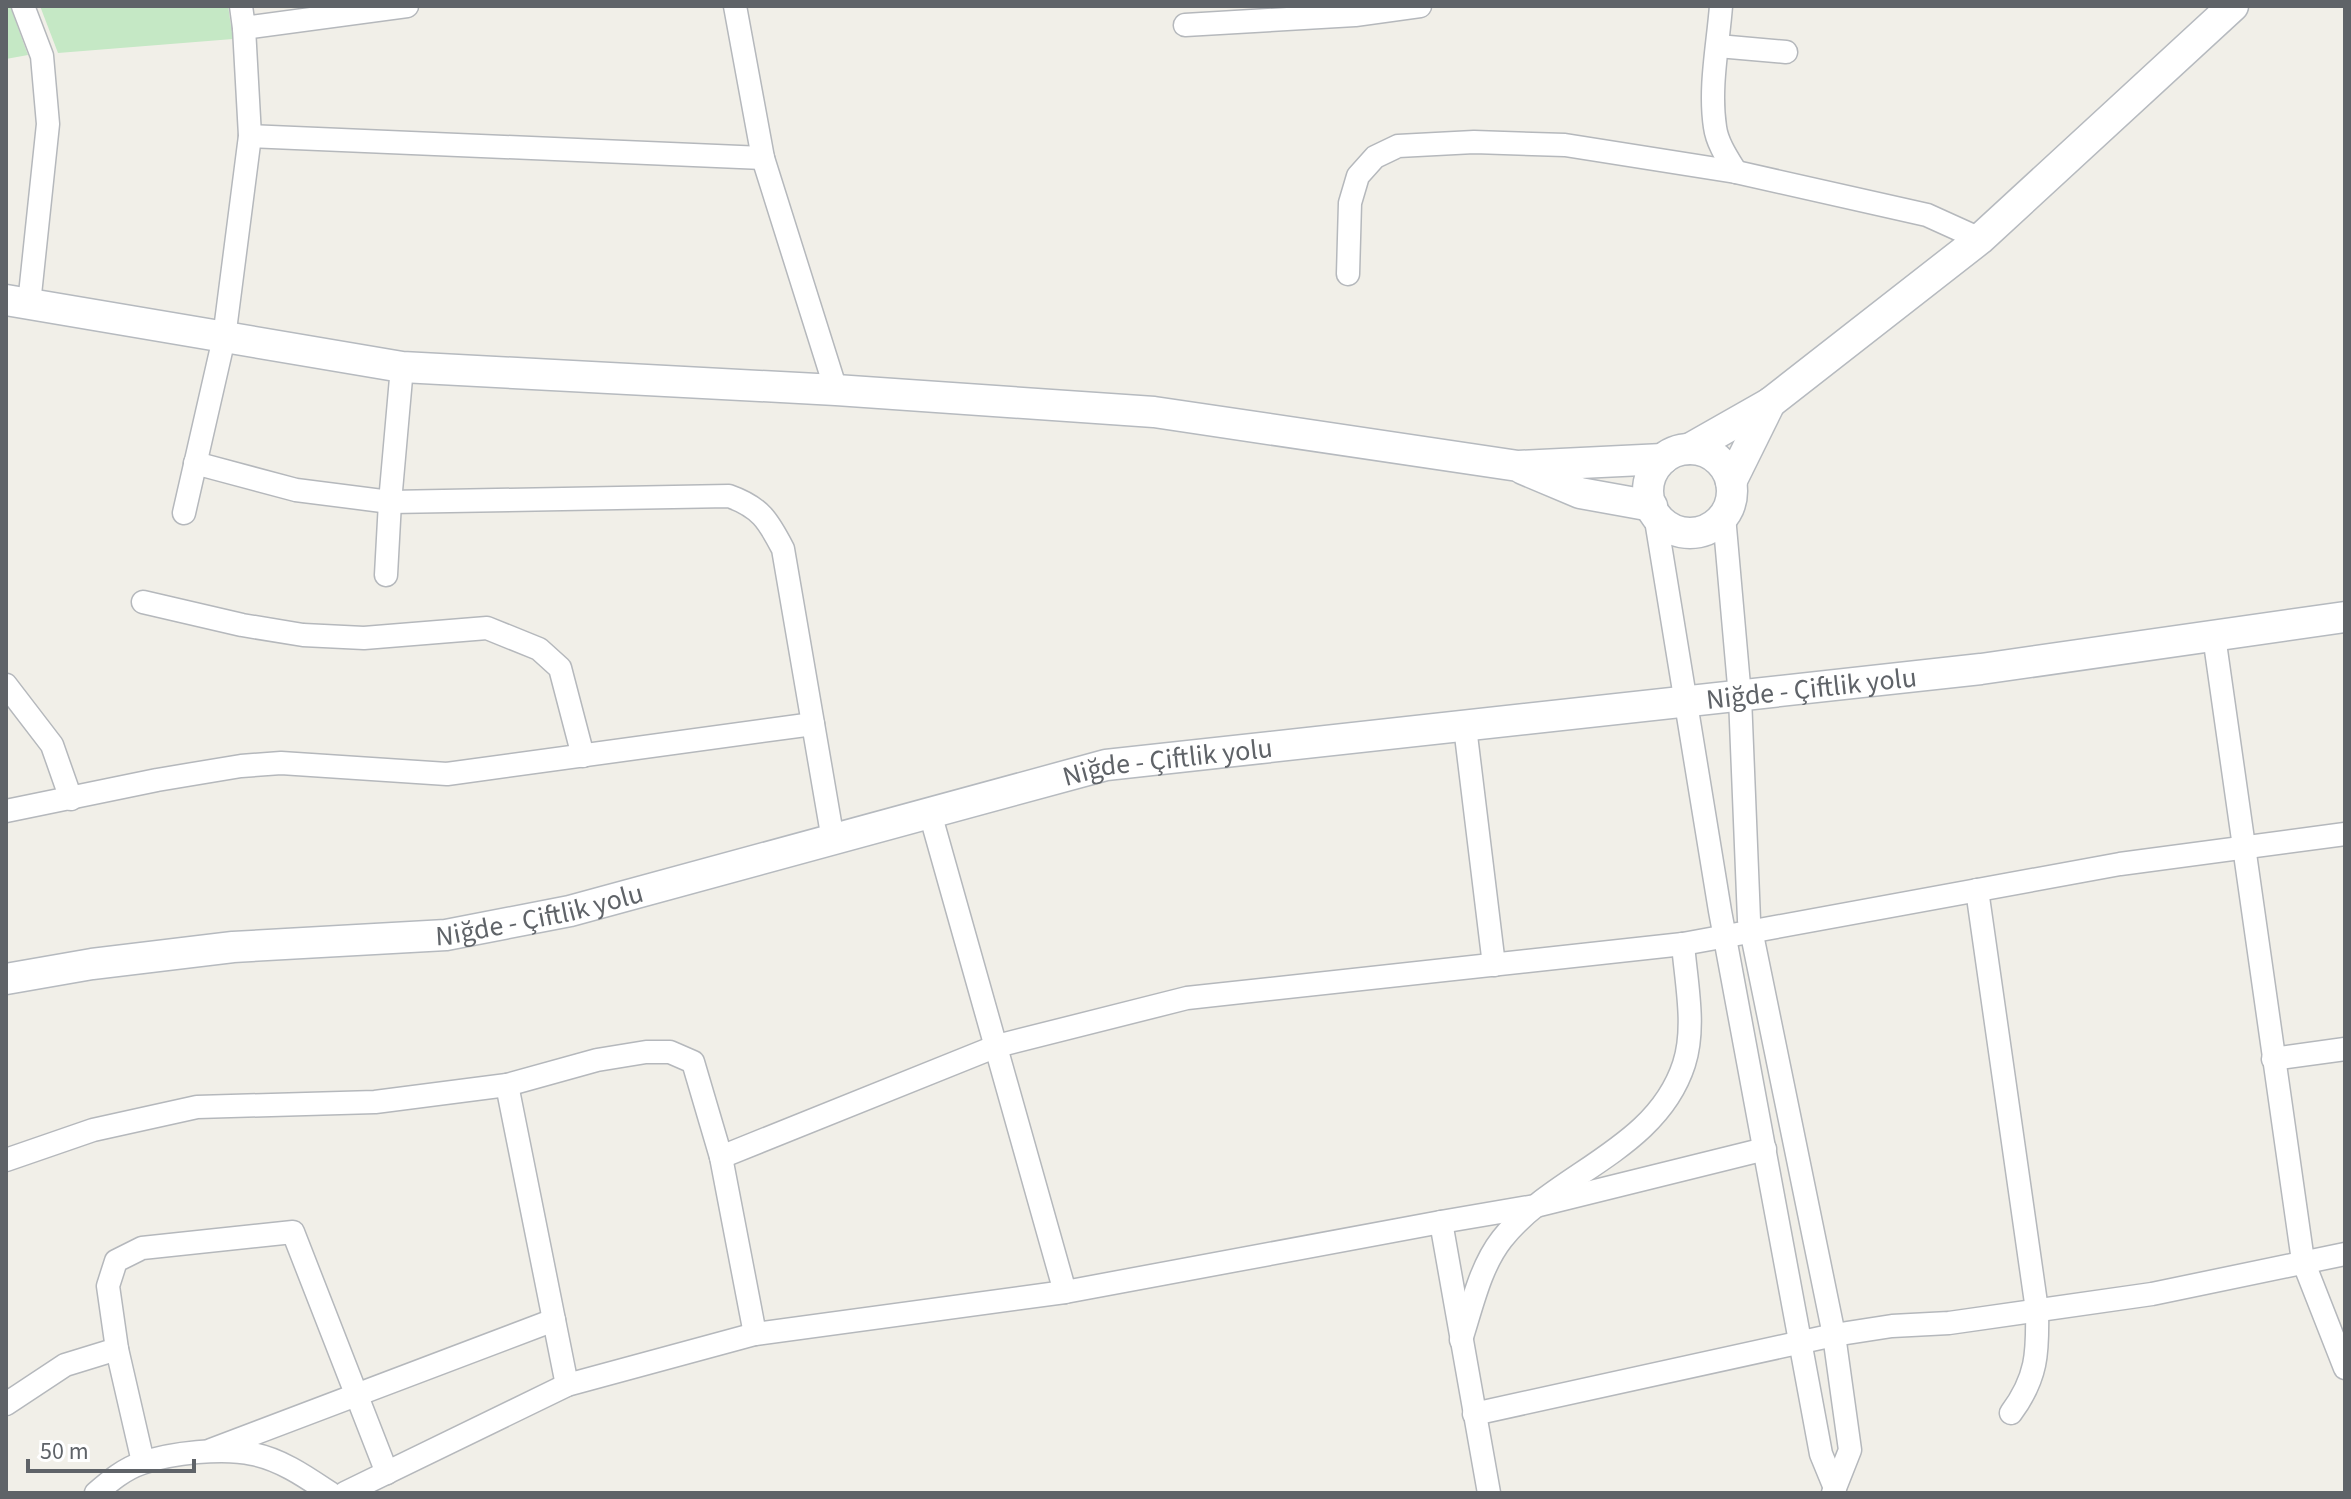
<svg xmlns="http://www.w3.org/2000/svg" width="2351" height="1499" viewBox="0 0 2351 1499" font-family="'Source Sans 3',sans-serif">
	<rect width="100%" height="100%" fill="#f1efe8"/>
	<g fill="#c5e8c5">
		<path d="M 6,6 L 10,6 L 28,55 L 6,59 Z"/>
		<path d="M 40,6 L 228,6 L 233,39 L 58,53 Z"/>
	</g>
	<g fill="none" stroke-linecap="round" stroke-linejoin="round">
		<defs>
			<g id="street">
				<path d="M 23,6 L 42,56 L 48,124 L 29,304"/>
				<path d="M 241,6 L 244,28 L 407,6"/>
				<path d="M 735,6 L 763,158 L 836,390"/>
				<path d="M 1721,6 C 1718,45 1709,88 1715,127 C 1717,143 1728,159 1736,172"/>
				<path d="M 1185,25 L 1355,15 L 1420,6"/>
				<path d="M 1718,46 L 1786,52"/>
				<path d="M 250,136 L 763,158"/>
				<path d="M 1348,274 L 1350,203 L 1358,176 L 1375,157 L 1398,146 L 1474,142 L 1565,145 L 1736,172 L 1927,215 L 1980,239"/>
				<path d="M 195,463 L 296,490 L 390,502 L 729,496 C 760,507 768,520 783,549 L 833,840"/>
				<path d="M 184,513 L 224,338 L 250,136 L 244,28"/>
				<path d="M 1655,514 L 1720,911 L 1821,1454 L 1835,1488"/>
				<path d="M 1724,516 L 1740,697 L 1749,920 L 1834,1335 L 1850,1450 L 1833,1493"/>
				<path d="M 386,575 L 390,502 L 402,367"/>
				<path d="M 143,602 L 242,625 L 303,635 L 364,638 L 487,628 L 539,649 L 560,668 L 583,756"/>
				<path d="M 2214,636 L 2303,1261 L 2345,1368"/>
				<path d="M 6,685 L 52,745 L 71,799"/>
				<path d="M 1465,727 L 1494,965"/>
				<path d="M 6,811 L 157,780 L 241,766 L 281,763 L 447,774 L 813,724"/>
				<path d="M 930,813 L 1065,1292"/>
				<path d="M 1977,890 L 2037,1310 C 2038,1353 2037,1378 2011,1413"/>
				<path d="M 2273,1059 L 2345,1049"/>
				<path d="M 507,1085 L 567,1385"/>
				<path d="M 721,1157 L 997,1046 L 1187,998 L 1683,944 L 2120,864 L 2345,834"/>
				<path d="M 6,1160 L 93,1130 L 197,1107 L 375,1102 L 507,1085 L 597,1060 L 646,1052 L 670,1052 L 693,1062 L 721,1157 L 755,1334"/>
				<path d="M 1441,1222 L 1489,1493"/>
				<path d="M 1461,1340 C 1472,1306 1480,1267 1502,1239 C 1554,1173 1656,1151 1684,1064 C 1696,1027 1686,982 1683,944"/>
				<path d="M 6,1404 L 65,1365 L 117,1349"/>
				<path d="M 1474,1414 L 1834,1335 L 1892,1326 L 1949,1323 L 2152,1294 L 2345,1254"/>
				<path d="M 211,1450 L 554,1320"/>
				<path d="M 143,1462 L 117,1349 L 108,1286 L 116,1261 L 142,1248 L 293,1232 L 387,1473"/>
				<path d="M 96,1493 C 110,1481 124,1469 142,1463 C 171,1453 223,1447 253,1454 C 282,1460 306,1477 330,1493"/>
				<path d="M 345,1493 L 567,1385 L 755,1334 L 1065,1292 L 1441,1222 L 1535,1206 L 1765,1149"/>
			</g>
			<g id="secondary">
				<path d="M 6,300 L 402,367 L 836,390 L 1154,412 L 1518,466 L 1663,459"/>
				<path d="M 1689,449 L 1770,403 L 1980,239 L 2233,6"/>
				<circle cx="1690" cy="491" r="42"/>
				<path d="M 1523,469 L 1580,493 L 1652,506"/>
				<path d="M 1731,482 L 1770,403"/>
				<path id="s1" d="M 6,979 L 92,964 L 233,947 L 446,935 L 570,911 L 1106,765 L 1981,669 L 2345,617"/>
			</g>
		</defs>
		<use href="#street" stroke="#b5b8bc" stroke-width="25"/>
		<use href="#secondary" stroke="#b6babf" stroke-width="33"/>
		<use href="#street" stroke="#fff" stroke-width="22"/>
		<use href="#secondary" stroke="#fff" stroke-width="30"/>
	</g>
	<g text-anchor="middle" stroke-width="7" stroke-linejoin="round" paint-order="stroke">
		<g font-size="28" fill="#5f6368" stroke="#fff">
			<text dy="10" stroke="none"><textPath href="#s1" startOffset="1834">Niğde - Çiftlik yolu</textPath></text>
			<text dy="10" stroke="none"><textPath href="#s1" startOffset="1186">Niğde - Çiftlik yolu</textPath></text>
			<text dy="10" stroke="none"><textPath href="#s1" startOffset="538">Niğde - Çiftlik yolu</textPath></text>
		</g>
	</g>
	<rect width="2351" height="1499" fill="none" stroke="#5f6368" stroke-width="16"/>
	<path d="M28 1459v12h166v-12" fill="none" stroke="#5f6368" stroke-width="4"/>
	<text x="40" y="1459" font-size="24" fill="#5f6368" stroke="#ffffff" stroke-width="6" paint-order="stroke">50 m</text>
</svg>
